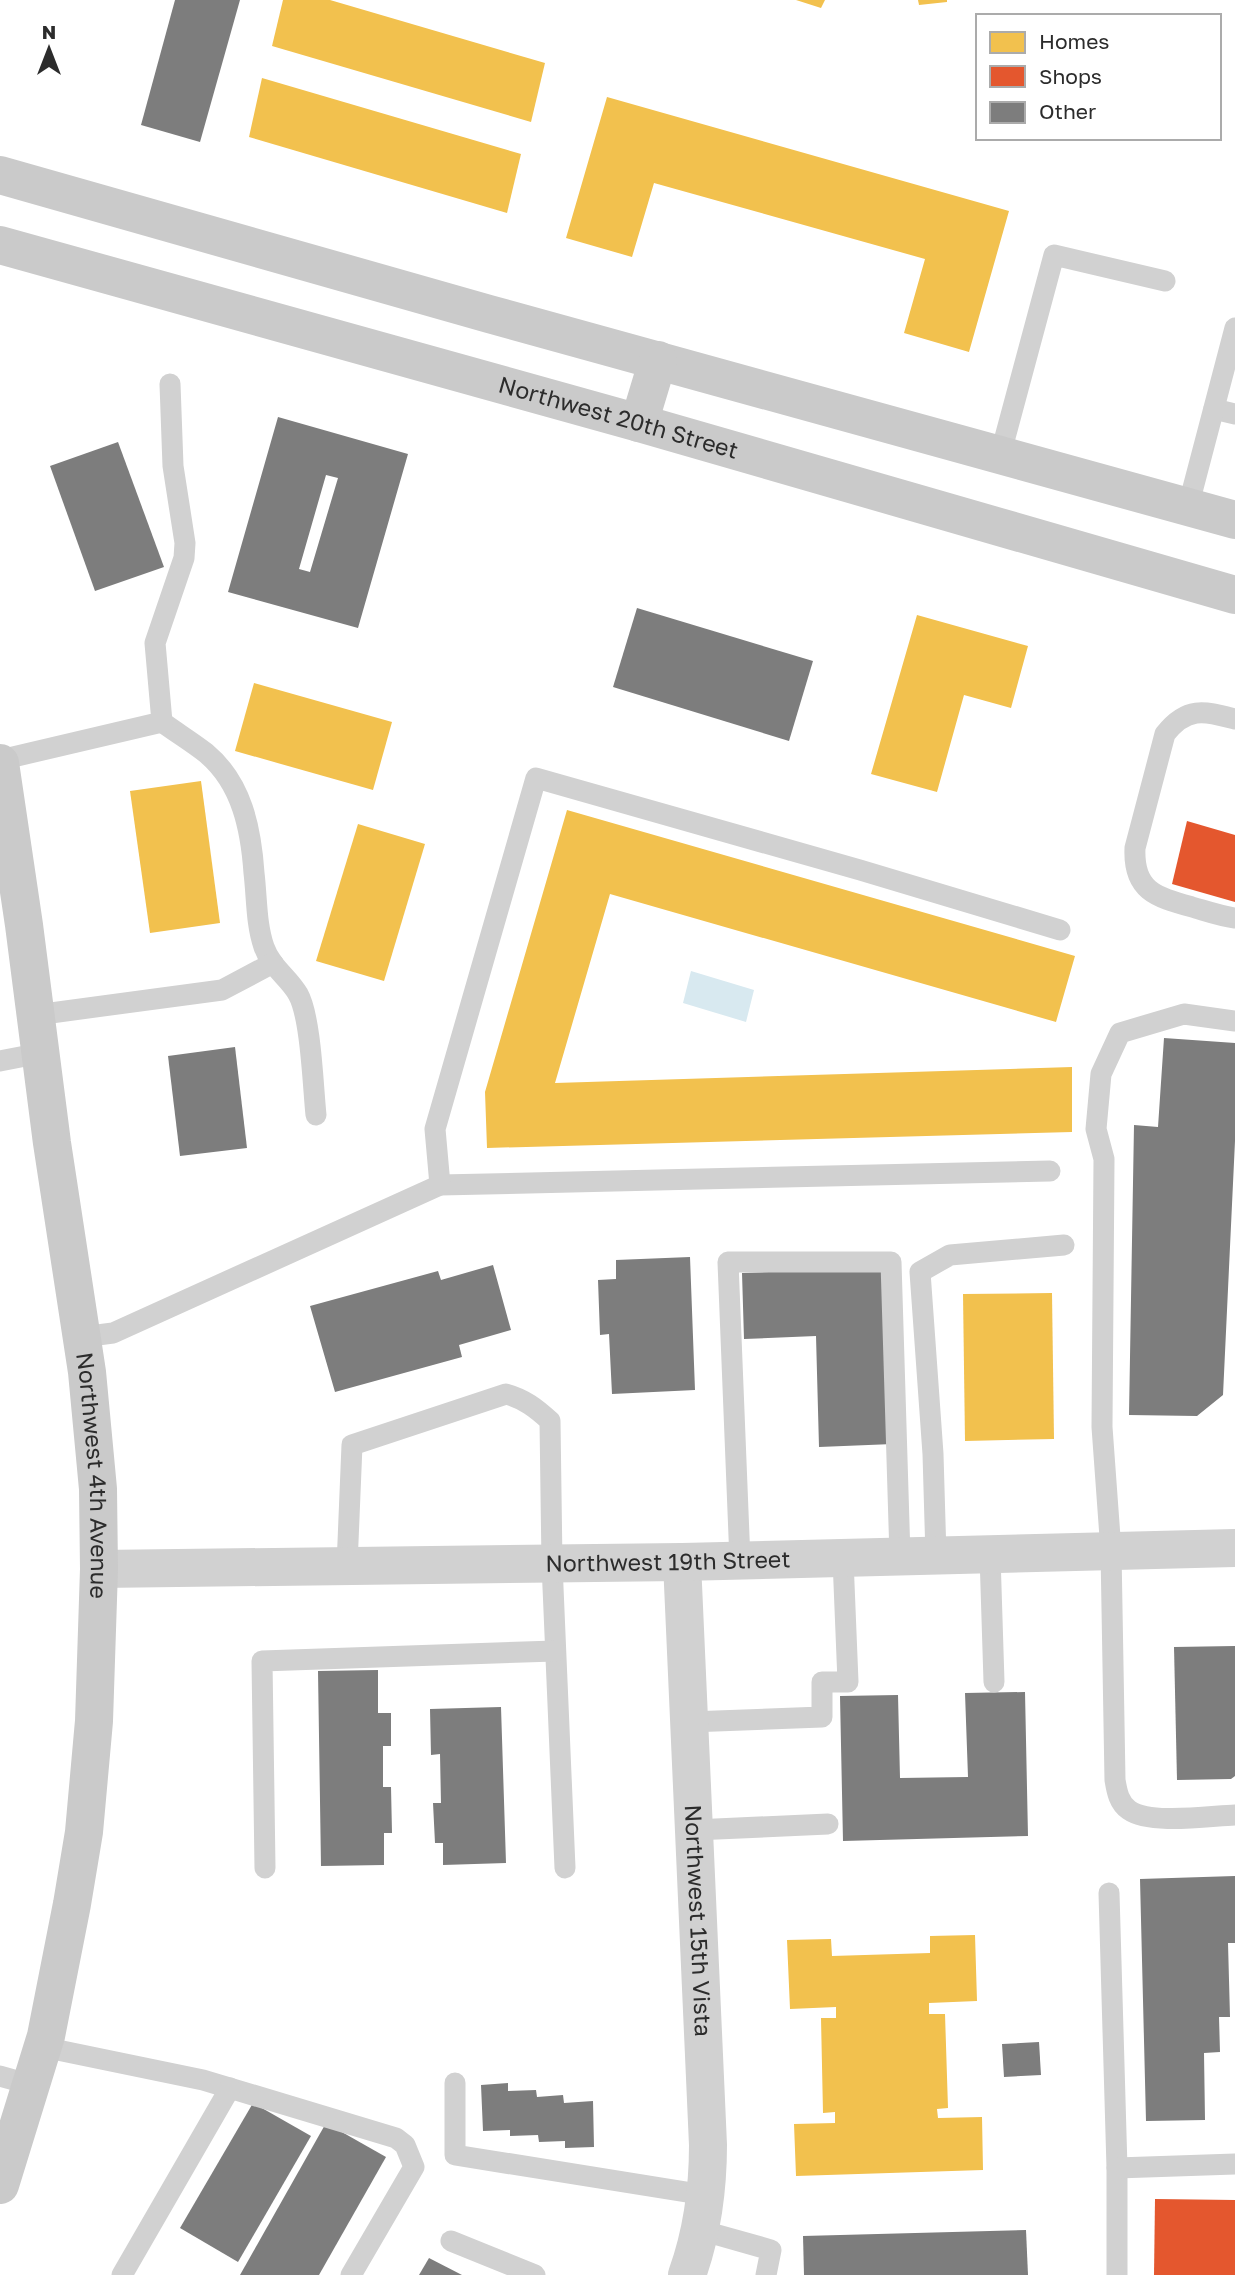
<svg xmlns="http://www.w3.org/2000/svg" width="1235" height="2275" viewBox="0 0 1235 2275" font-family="'Golos Text',sans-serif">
	<rect width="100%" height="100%" fill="#fff"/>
	<path fill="#d8e9f0" d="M 691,971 L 754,990 L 746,1022 L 683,1003 Z"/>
	<g fill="#f2c14e">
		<path d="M 283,0 L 330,0 L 545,63 L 531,122 L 272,46 Z"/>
		<path d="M 796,0 L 825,0 L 821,8 Z"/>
		<path d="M 918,0 L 947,0 L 947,2 L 919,5 Z"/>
		<path d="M 262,78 L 521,154 L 507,213 L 249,137 Z"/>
		<path d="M 607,97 L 1009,211 L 969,352 L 904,333 L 925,259 L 654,183 L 632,257 L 566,238 Z"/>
		<path d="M 917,615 L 1028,646 L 1011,708 L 964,695 L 937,792 L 871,774 Z"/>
		<path d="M 254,683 L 392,722 L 373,790 L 235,751 Z"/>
		<path d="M 201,781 L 220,923 L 150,933 L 130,791 Z"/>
		<path d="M 567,810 L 1075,956 L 1056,1022 L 610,894 L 555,1083 L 1072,1067 L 1072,1132 L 487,1148 L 485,1092 Z"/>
		<path d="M 358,824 L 425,844 L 384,981 L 316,961 Z"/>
		<path d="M 1052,1293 L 1054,1439 L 965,1441 L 963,1294 Z"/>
		<path d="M 975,1935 L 977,2001 L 929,2003 L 929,2014 L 945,2014 L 948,2108 L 937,2109 L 938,2118 L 982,2117 L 983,2170 L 796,2176 L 794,2124 L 835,2123 L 835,2112 L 823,2113 L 821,2018 L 836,2018 L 836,2007 L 790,2009 L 787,1940 L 831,1939 L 832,1956 L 930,1953 L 930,1936 Z"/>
	</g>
	<g fill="#e4572e">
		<path d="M 1187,821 L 1235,835 L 1235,902 L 1172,884 Z"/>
		<path d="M 1155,2199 L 1235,2200 L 1235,2275 L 1154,2275 Z"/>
	</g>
	<g fill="#7d7d7d" fill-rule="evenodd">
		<path d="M 175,0 L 240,0 L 200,142 L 141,125 Z"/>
		<path d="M 278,417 L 408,454 L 358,628 L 228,592 ZM 326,475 L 338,478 L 310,572 L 299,569 Z"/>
		<path d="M 118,442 L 164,567 L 95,591 L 50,466 Z"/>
		<path d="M 637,608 L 813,661 L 789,741 L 613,687 Z"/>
		<path d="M 1164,1038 L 1235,1043 L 1235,1141 L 1223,1395 L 1197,1416 L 1129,1415 L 1134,1125 L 1158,1127 Z"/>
		<path d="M 235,1047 L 247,1148 L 180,1156 L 168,1056 Z"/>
		<path d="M 690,1257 L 695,1390 L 612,1394 L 609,1334 L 600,1335 L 598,1280 L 616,1279 L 616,1260 Z"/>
		<path d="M 493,1265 L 511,1330 L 459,1345 L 462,1357 L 335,1392 L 310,1306 L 438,1271 L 441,1280 Z"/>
		<path d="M 886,1268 L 893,1444 L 819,1447 L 816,1336 L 744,1339 L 742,1273 Z"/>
		<path d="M 1235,1646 L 1235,1776 L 1231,1779 L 1177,1780 L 1174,1647 Z"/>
		<path d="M 378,1670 L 378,1713 L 391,1713 L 391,1746 L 383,1746 L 383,1787 L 391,1787 L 392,1833 L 384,1833 L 384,1865 L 321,1866 L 318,1671 Z"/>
		<path d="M 1025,1692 L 1028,1836 L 843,1841 L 840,1696 L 898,1695 L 900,1778 L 968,1777 L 965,1693 Z"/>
		<path d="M 501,1707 L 506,1863 L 443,1865 L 443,1843 L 435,1843 L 433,1803 L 441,1803 L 440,1754 L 431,1755 L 430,1709 Z"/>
		<path d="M 1235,1876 L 1235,1943 L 1228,1943 L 1230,2017 L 1219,2017 L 1220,2052 L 1204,2053 L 1205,2120 L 1146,2121 L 1140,1879 Z"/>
		<path d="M 1039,2042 L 1041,2075 L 1004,2077 L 1002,2044 Z"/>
		<path d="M 508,2083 L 508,2091 L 536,2090 L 537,2097 L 563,2095 L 564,2103 L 593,2101 L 594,2147 L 565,2148 L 565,2141 L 539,2142 L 538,2135 L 510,2136 L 510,2130 L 483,2131 L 481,2085 Z"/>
		<path d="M 253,2103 L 311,2136 L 238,2262 L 180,2228 Z"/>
		<path d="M 326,2123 L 386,2157 L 319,2275 L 240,2275 Z"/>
		<path d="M 1026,2230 L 1028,2275 L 804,2275 L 803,2236 Z"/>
		<path d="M 429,2258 L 462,2275 L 419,2275 Z"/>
	</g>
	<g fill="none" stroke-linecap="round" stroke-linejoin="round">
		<g stroke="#d1d1d1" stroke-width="21">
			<path d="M 1214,409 L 1235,414"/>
			<path d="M 1000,456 L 1054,255 L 1165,281"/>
			<path d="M 1188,507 L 1235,328"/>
			<path d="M 1235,719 C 1204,711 1187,706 1165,734 L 1135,848 C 1133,891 1156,897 1192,907 C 1206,911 1220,916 1235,918"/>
			<path d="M 162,722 C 177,733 192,742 206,753 C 242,783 251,829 254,873 C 257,898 256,924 264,947 C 271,967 289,978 298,994 C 311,1017 313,1087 316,1115"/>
			<path d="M 0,760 L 162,722 L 155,643 L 184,558 L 185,543 L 173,466 L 170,384"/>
			<path d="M 36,1015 L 222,990 L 273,963"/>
			<path d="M 1235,1021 L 1184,1014 L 1120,1033 L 1101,1074 L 1096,1129 L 1104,1159 L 1102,1427 L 1111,1551 L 1115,1780 C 1117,1792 1119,1803 1129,1810 C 1150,1825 1209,1816 1235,1815"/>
			<path d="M 0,1061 L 41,1053"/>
			<path d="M 440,1185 L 1050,1171"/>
			<path d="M 82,1337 L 113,1333 L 440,1185 L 435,1129 L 536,778 L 860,870 L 1060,930"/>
			<path d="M 990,1555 L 994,1682"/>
			<path d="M 936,1556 L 933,1454 L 920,1272 L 950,1255 L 1064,1245"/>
			<path d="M 740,1561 L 728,1262 L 891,1262 L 900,1557"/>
			<path d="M 347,1566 L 352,1445 L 506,1394 C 524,1399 536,1408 550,1421 L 552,1564 L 565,1868"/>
			<path d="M 689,1722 L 822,1717 L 822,1682 L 848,1682 L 843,1559"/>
			<path d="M 694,1830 L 828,1824"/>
			<path d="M 265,1868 L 262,1661 L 555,1651"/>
			<path d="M 1109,1893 L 1117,2168 L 1117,2275"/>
			<path d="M 43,2047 L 203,2080 L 396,2138 L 405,2145 L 414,2167 L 351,2275"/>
			<path d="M 0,2076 L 32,2085"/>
			<path d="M 455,2083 L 455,2155 L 705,2195"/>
			<path d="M 1117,2168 L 1235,2164"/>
			<path d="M 700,2230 L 771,2250 L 766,2275"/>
			<path d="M 451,2241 L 535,2275"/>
			<path d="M 122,2275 L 230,2088"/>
		</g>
		<g stroke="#d1d1d1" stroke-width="38">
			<path id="s1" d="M 682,1562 L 708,2145 C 708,2190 702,2233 687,2275"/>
			<path id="s2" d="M 99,1569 L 682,1562 L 1235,1548"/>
		</g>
		<g stroke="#cacaca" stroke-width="38">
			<path d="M 0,175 L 489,314 L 1235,520"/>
			<path id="s3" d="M 0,245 L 639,423 L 1235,595"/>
			<path d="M 639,423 L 658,360"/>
			<path id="s4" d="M 0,763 L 24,925 L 52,1143 L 87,1372 L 98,1489 L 99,1569 L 94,1721 L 84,1832 L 72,1904 L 46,2036 L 0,2185"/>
		</g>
	</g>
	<g text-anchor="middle" stroke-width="7" stroke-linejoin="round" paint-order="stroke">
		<g font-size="23" fill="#2c2c2c" stroke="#fff">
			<text dy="8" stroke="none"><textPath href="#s3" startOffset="642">Northwest 20th Street</textPath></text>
			<text dy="8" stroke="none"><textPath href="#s4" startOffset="719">Northwest 4th Avenue</textPath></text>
			<text dy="8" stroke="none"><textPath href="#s2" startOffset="569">Northwest 19th Street</textPath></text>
			<text dy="8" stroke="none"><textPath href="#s1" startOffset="359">Northwest 15th Vista</textPath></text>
		</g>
	</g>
	<rect x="976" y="14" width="245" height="126" fill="#ffffff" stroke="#ababab" stroke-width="2"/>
	<rect x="990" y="32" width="35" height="21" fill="#f2c14e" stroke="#ababab" stroke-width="2"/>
	<text x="1039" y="49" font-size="21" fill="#2c2c2c">Homes</text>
	<rect x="990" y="66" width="35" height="21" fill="#e4572e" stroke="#ababab" stroke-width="2"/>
	<text x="1039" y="84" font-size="21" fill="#2c2c2c">Shops</text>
	<rect x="990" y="102" width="35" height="21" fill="#7d7d7d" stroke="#ababab" stroke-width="2"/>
	<text x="1039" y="119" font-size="21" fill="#2c2c2c">Other</text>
	<g transform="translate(49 49)" stroke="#ffffff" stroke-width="5" paint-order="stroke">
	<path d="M0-5L12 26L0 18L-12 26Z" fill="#2c2c2c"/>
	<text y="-10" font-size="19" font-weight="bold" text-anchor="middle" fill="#2c2c2c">N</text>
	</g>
</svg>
